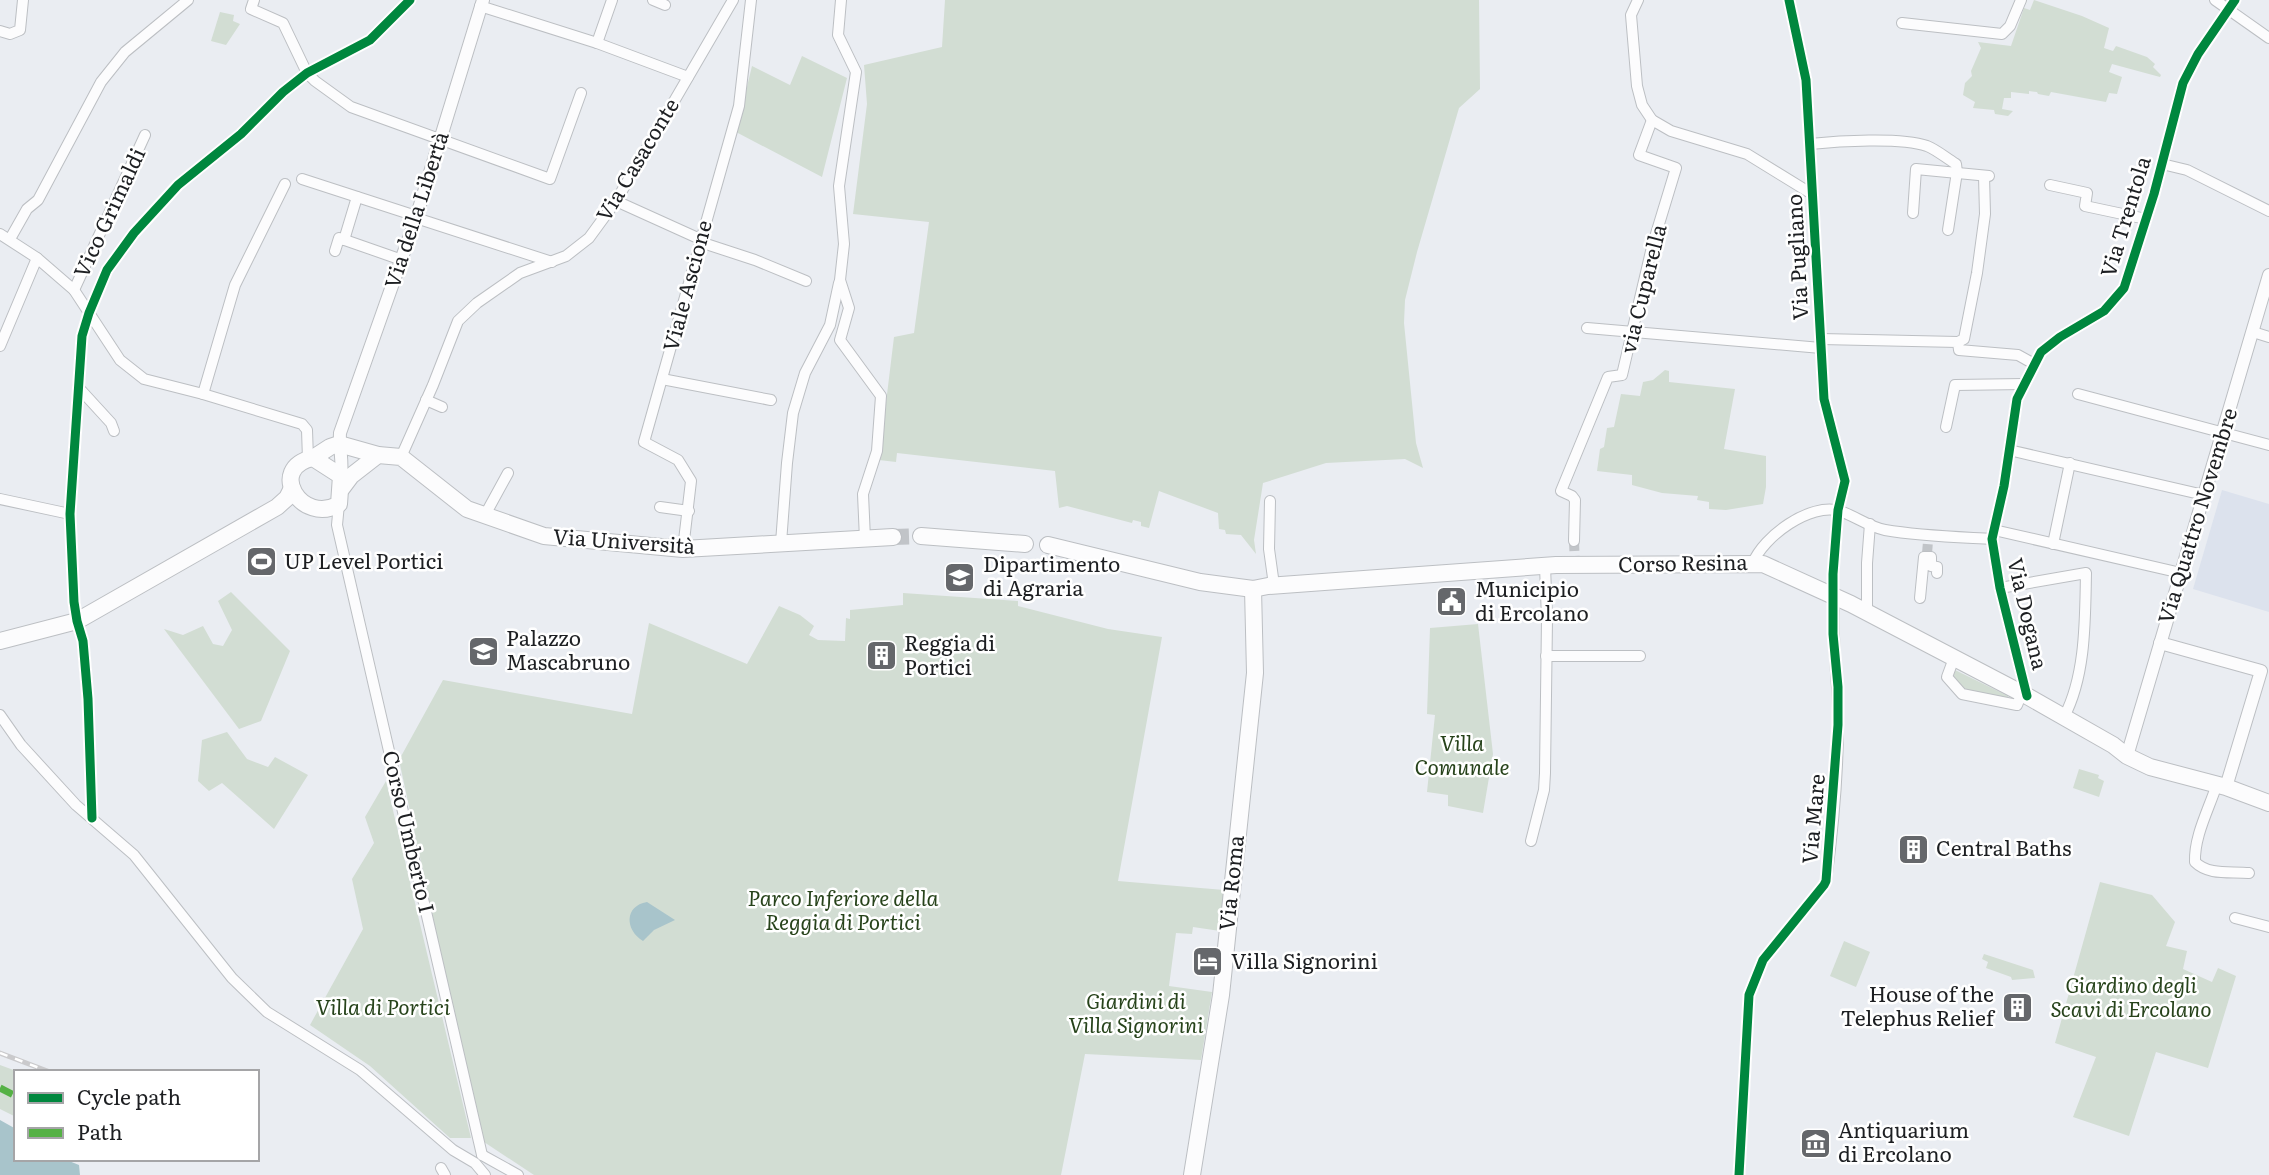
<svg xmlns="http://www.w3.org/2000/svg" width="2269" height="1175" viewBox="0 0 2269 1175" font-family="Literata,serif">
	<rect width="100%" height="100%" fill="#eaedf2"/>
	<path fill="#dce2ed" d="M 2222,490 L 2269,504 L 2269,612 L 2193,589 Z"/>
	<g fill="#d2ddd3">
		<path d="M 945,0 L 1479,0 L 1480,89 L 1459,108 L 1417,252 L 1405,300 L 1404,323 L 1416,443 L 1423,468 L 1405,459 L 1326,463 L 1263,483 L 1254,540 L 1256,554 L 1241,535 L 1226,534 L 1225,530 L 1219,529 L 1218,513 L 1159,491 L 1149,528 L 1141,526 L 1141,522 L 1133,520 L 1132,523 L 1067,506 L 1059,508 L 1055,471 L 897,453 L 896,462 L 879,460 L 894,337 L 914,333 L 929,222 L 853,214 L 867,104 L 864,65 L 942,47 Z"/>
		<path d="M 2034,0 L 2082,16 L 2109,28 L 2104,48 L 2113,51 L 2116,46 L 2147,57 L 2155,64 L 2153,67 L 2161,75 L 2160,77 L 2112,64 L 2109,72 L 2122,77 L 2117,94 L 2109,93 L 2106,102 L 2051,92 L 2049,96 L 2038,94 L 2037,92 L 2029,91 L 2029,94 L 2011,92 L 2011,98 L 2004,98 L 2002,109 L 2013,111 L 2008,116 L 1995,114 L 1994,110 L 1973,108 L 1975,102 L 1963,95 L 1965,83 L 1972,76 L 1971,71 L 1981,48 L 1978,42 L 2011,46 L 2024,8 L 2030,10 Z"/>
		<path d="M 220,12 L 234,15 L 233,21 L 240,24 L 226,45 L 211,41 Z"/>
		<path d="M 802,56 L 847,78 L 822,177 L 736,132 L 752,66 L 790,85 Z"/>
		<path d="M 1665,370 L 1669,371 L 1669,382 L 1735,389 L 1724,449 L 1766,456 L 1766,487 L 1763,504 L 1726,510 L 1709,509 L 1709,502 L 1697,500 L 1698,496 L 1662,493 L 1632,485 L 1632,475 L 1597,471 L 1600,449 L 1604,447 L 1607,428 L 1614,427 L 1621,394 L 1640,396 L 1643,382 L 1653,380 Z"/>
		<path d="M 231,592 L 290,651 L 261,721 L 239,729 L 164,629 L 183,635 L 203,626 L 213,644 L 223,646 L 232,630 L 218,601 Z"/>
		<path d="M 903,593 L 1018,601 L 1018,606 L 1108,629 L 1162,637 L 1118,881 L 1224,890 L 1220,931 L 1193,927 L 1192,934 L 1176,933 L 1169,986 L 1212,992 L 1201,1060 L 1085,1054 L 1061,1175 L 534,1175 L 481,1140 L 399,760 L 443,680 L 632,714 L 649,623 L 747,664 L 779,606 L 800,615 L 814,626 L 809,635 L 818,640 L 845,641 L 846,618 L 850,619 L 850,610 L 903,605 Z"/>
		<path d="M 1478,624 L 1493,754 L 1483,813 L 1448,806 L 1448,795 L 1427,792 L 1435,715 L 1427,714 L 1430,628 Z"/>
		<path d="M 1953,669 L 2008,696 L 2007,703 L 1972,694 L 1949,676 Z"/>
		<path d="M 227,732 L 247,759 L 268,767 L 275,757 L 308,775 L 274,829 L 222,783 L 209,791 L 198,781 L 202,740 Z"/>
		<path d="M 2079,769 L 2099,775 L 2098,778 L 2104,781 L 2099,797 L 2073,788 Z"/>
		<path d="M 386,781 L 471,1138 L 450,1138 L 370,1066 L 310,1025 L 363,929 L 352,879 L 374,843 L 365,817 Z"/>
		<path d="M 2100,882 L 2152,895 L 2175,922 L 2166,946 L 2187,951 L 2183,969 L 2212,982 L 2218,968 L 2236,976 L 2208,1068 L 2156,1052 L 2129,1136 L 2073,1117 L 2096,1057 L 2055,1043 Z"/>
		<path d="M 1844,941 L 1870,952 L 1856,987 L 1830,976 Z"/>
		<path d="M 1984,954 L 2033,970 L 2035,978 L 2012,980 L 2011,977 L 1986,968 L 1988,962 L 1982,959 Z"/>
		<path d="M 0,1065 L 19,1072 L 16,1072 L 16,1117 L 0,1109 Z"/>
	</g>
	<g fill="#a8c4cb">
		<path d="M 647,902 L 675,920 L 654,930 L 643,941 C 625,930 624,906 647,902 Z"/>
		<path d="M 0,1120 L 16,1129 L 16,1159 L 64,1159 L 79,1165 L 80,1175 L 0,1175 Z"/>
	</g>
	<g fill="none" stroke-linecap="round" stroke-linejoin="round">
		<g stroke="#c1c4c8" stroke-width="10" stroke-dasharray="10 5" stroke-linecap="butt">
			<path d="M 1574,541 L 1575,565"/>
			<path d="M 1927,554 L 1928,541"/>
		</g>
		<path stroke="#c1c4c8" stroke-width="16" stroke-dasharray="16 8" stroke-linecap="butt" d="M 893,537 L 921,536"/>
		<defs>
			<g id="minor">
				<path d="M 254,0 L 251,9 L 283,23 L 307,73 L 315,81 L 351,107 L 550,179 L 581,93"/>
				<path d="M 653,0 L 665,5"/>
				<path d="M 841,0 L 838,35 L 856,72 L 839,186 L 844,244 L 840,280 L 849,308 L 840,340 L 881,396 L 877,451 L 863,494 L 865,539"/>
				<path d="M 1638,0 L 1631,15 L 1637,86 L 1642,105 L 1652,120 L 1671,131 L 1747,154 L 1812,194"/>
				<path d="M 1789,0 L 1806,80 L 1824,399 L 1845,481 L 1838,510 L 1833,574"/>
				<path d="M 2215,0 L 2269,38"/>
				<path d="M 480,6 L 597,43 L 688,77"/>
				<path d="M 1902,23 L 2002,34 L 2010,26 L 2021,0"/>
				<path d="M 0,31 L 10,34 L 20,30 L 23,0"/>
				<path d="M 597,43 L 612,0"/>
				<path d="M 1810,144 C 1838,141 1901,137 1927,146 C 1937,150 1946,158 1956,164 L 1957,172 L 1948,230"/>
				<path d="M 2162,164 L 2187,170 L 2269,211"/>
				<path d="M 302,179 L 416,216"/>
				<path d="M 2050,185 L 2087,193 L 2085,206 L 2146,219"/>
				<path d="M 616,201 L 700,239"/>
				<path d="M 1913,213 L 1916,169 L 1989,176"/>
				<path d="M 416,218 L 552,262"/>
				<path d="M 0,234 L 37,258 L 74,290 L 120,360 L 144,379 L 203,394 L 302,424 L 307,430 L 308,459"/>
				<path d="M 10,239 L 27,209 L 38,200 L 101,82 L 125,52 L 188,0"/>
				<path d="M 344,240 L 357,197"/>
				<path d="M 700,242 L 755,260 L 806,281"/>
				<path d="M 335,251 L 339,238 L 402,260"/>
				<path d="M 74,290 L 145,135"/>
				<path d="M 1587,328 L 1821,348"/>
				<path d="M 2253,332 L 2269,337"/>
				<path d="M 1821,339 L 1958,342 L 1959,350 L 2018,355 L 2034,364"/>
				<path d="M 1958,342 L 1964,339 L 1977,273 L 1985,214 L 1984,176"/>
				<path d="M 0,346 L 37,258"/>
				<path d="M 662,379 L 771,400"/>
				<path d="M 78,387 L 111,423 L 114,431"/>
				<path d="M 203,394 L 235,285 L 285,184"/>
				<path d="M 2078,394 L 2269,445"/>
				<path d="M 426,400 L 442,407"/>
				<path d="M 1946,427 L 1955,385 L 2024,384"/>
				<path d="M 2009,450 L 2204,495"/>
				<path d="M 401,457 L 433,385 L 458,321 L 477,303 L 520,273 L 566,256 L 589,238 L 616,201 L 733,0"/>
				<path d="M 0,499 L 70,514"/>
				<path d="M 1270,501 L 1269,549 L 1274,585"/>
				<path d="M 339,504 L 337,525 L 482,1155"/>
				<path d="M 660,507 L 689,511"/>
				<path d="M 485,515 L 508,473"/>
				<path d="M 1994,530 L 2181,573"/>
				<path d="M 1574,541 L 1575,500 L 1572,496 L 1561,491 L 1608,377 L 1622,375 L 1652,247 L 1676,168 L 1639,155 L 1652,120"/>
				<path d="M 781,543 L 787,463 L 793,413 L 805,373 L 830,325 L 839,283"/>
				<path d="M 2053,544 L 2070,463"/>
				<path d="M 683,549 L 691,481 L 678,460 L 644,442 L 739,106 L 751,0"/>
				<path d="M 1753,563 C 1763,537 1810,502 1840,511 C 1855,516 1869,527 1885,530 C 1920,536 1957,537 1992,539"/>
				<path d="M 2000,588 L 2086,573 C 2085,620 2086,675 2064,717"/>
				<path d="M 1920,598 L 1924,557 L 1931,557 L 1931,566 L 1937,567 L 1937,573"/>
				<path d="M 1867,612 L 1867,563 L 1870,524"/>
				<path d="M 1546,656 L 1640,656"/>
				<path d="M 1954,658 L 1947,677 L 1962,694 L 2017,705 L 2022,693"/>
				<path d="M 2027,696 L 2000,588 L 1992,539 L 2004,486 L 2017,399 L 2041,352 L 2060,337 L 2104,311 L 2124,288 L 2154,194 L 2183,83 L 2198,54 L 2235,0"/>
				<path d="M 0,715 L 21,745 L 76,805 L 134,855 L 232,978 L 267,1012 L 360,1070 L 453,1150 L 475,1163 L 485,1175"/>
				<path d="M 2217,784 C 2209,809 2194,836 2195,862 C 2209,876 2231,871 2249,873"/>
				<path d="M 92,818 L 88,699 L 83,641 L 77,621 L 74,602 L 70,514 L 82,336 L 89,313 L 107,270 L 134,233 L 178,185 L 241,134 L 283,92 L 307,73 L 370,40 L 410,0"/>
				<path d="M 1531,841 L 1544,790 L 1545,773 L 1547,619 L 1545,566"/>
				<path d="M 2235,918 L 2269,927"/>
				<path d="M 482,1155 L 518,1175"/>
				<path d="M 441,1168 L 445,1175"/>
				<path d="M 1739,1175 L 1749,995 L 1763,960 L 1824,885 L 1826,881 C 1833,829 1838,776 1838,724 C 1839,686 1832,648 1834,610"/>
			</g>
			<g id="tertiary">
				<path d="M 341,476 C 343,461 339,448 340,433 L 416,218 L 483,0"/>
				<path d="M 2160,643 L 2261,671 L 2226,787"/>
				<path d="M 2127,756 L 2269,275"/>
			</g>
			<g id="primary">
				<path d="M 313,458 L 330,447 L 339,444 L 378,455 L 401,457 L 467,509 L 544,536 L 683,549 L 893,537"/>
				<path d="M 313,458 L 341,476 L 339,504 C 302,526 266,468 313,458 Z"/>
				<path d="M 342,488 L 351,476 L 378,455"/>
				<path d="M 921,536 L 1025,544"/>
				<path d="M 1048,545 L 1200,582 L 1253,589 L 1268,586 L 1556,565 L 1763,564 L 1851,604 L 2027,696 L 2113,745 L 2127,756 L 2150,767 L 2226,787 L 2269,803"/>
				<path d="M 0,641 L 77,621 L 277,507 L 287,498 L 292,488"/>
				<path d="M 1192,1175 L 1221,995 L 1255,673 L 1253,589"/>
			</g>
		</defs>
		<use href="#minor" stroke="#bcbfc3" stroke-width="12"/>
		<use href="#tertiary" stroke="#bcbfc3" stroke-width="14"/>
		<use href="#primary" stroke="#bcbfc3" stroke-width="18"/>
		<use href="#minor" stroke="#fcfcfd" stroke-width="10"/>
		<use href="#tertiary" stroke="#fcfcfd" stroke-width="12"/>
		<use href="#primary" stroke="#fcfcfd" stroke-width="16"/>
		<defs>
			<path id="rail" d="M 0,1053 L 50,1072"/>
		</defs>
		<use href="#rail" stroke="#cacacc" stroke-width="5"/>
		<use href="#rail" stroke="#fff" stroke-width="2.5" stroke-dasharray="8" stroke-linecap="butt"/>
		<path stroke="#55b145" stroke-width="7" stroke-dasharray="14 7" stroke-linecap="butt" d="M 0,1088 L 16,1096"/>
		<defs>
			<g id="cycleway">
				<path d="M 2027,696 L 2000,588 L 1992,539 L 2004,486 L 2017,399 L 2041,352 L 2060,337 L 2104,311 L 2124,288 L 2154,194 L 2183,83 L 2198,54 L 2235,0"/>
				<path d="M 92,818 L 88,699 L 83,641 L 77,621 L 74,602 L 70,514 L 82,336 L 89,313 L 107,270 L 134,233 L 178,185 L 241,134 L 283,92 L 307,73 L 370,40 L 410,0"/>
				<path d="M 1739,1175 L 1749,995 L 1763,960 L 1824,885 L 1826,881 L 1838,725 L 1838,687 L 1833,634 L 1833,574 L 1838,510 L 1845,481 L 1824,399 L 1806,80 L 1789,0"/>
			</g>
		</defs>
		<use href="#cycleway" stroke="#fff" stroke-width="13"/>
		<use href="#cycleway" stroke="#00873e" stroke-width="9"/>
	</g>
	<defs>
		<symbol id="stadium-square" viewBox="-11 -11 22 22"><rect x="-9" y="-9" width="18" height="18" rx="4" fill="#65676b" stroke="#fff"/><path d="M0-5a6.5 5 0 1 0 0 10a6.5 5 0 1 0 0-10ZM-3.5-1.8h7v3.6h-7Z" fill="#fff"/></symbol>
		<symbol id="university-square" viewBox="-11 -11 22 22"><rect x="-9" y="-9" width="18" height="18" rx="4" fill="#65676b" stroke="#fff"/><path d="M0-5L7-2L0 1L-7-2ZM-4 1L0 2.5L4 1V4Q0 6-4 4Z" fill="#fff"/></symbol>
		<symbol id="civic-square" viewBox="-11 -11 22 22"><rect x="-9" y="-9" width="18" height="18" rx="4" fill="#65676b" stroke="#fff"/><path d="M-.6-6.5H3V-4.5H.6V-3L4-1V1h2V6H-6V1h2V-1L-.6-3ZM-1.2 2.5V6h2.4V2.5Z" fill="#fff"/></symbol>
		<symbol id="building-square" viewBox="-11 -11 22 22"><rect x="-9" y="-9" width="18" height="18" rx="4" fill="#65676b" stroke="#fff"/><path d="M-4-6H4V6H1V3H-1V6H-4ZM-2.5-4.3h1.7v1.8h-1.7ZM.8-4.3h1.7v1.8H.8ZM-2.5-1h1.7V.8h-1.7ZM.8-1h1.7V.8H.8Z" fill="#fff"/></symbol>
		<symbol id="hotel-square" viewBox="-11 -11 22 22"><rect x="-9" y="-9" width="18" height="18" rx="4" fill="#65676b" stroke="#fff"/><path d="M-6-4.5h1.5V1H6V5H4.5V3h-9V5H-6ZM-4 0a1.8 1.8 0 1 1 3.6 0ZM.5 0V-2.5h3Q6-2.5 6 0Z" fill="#fff"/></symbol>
		<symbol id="museum-square" viewBox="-11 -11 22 22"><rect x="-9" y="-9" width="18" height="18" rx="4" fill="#65676b" stroke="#fff"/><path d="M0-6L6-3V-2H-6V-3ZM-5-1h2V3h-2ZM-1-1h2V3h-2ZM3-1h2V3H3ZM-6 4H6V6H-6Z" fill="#fff"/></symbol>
	</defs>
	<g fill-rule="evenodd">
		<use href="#stadium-square" x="244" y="544" width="35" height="35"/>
		<use href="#university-square" x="942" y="560" width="35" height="35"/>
		<use href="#civic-square" x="1434" y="584" width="35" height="35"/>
		<use href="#university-square" x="466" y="634" width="35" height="35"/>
		<use href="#building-square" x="864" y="638" width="35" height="35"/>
		<use href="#building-square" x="1896" y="832" width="35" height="35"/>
		<use href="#hotel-square" x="1190" y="944" width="35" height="35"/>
		<use href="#building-square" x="2000" y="990" width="35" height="35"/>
		<use href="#museum-square" x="1798" y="1126" width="35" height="35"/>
	</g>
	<g text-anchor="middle" stroke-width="5" stroke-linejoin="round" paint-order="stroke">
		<g font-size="21" fill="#1d1f22" stroke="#fff">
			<text transform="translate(638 160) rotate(-59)" y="7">Via Casaconte</text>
			<text transform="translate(417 210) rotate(-72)" y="7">Via della Libertà</text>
			<text transform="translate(110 213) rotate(-65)" y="7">Vico Grimaldi</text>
			<text transform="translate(2126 217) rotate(-73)" y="7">Via Trentola</text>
			<text transform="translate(1798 257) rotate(-93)" y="7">Via Pugliano</text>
			<text transform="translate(688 286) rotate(-75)" y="7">Viale Ascione</text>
			<text transform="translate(1644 289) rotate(-76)" y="7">via Cuparella</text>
			<text transform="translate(2198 516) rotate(-73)" y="7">Via Quattro Novembre</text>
			<text transform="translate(624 542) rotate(4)" y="7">Via Università</text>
			<text transform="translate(1683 564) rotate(-1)" y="7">Corso Resina</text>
			<text transform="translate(2027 614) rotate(77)" y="7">Via Dogana</text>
			<text transform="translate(1814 819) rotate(-85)" y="7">Via Mare</text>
			<text transform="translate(408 832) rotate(77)" y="7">Corso Umberto I</text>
			<text transform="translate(1232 883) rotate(-84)" y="7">Via Roma</text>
		</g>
		<g font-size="21" fill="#1d1f22" stroke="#fff" text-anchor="start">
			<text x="284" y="569">UP Level Portici</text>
			<text x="983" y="572">Dipartimento<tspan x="983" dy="24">di Agraria</tspan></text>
			<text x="1475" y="597">Municipio<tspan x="1475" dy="24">di Ercolano</tspan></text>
			<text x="506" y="646">Palazzo<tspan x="506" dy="24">Mascabruno</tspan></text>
			<text x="904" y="651">Reggia di<tspan x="904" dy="24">Portici</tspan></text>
			<text x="1936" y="856">Central Baths</text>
			<text x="1231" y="969">Villa Signorini</text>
			<text x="1994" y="1002" text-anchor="end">House of the<tspan x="1994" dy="24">Telephus Relief</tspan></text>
			<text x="1838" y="1138">Antiquarium<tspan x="1838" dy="24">di Ercolano</tspan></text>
		</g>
		<g font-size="21" font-style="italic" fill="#27431b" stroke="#fff">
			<text x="1462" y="751">Villa<tspan x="1462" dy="24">Comunale</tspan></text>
			<text x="843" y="906">Parco Inferiore della<tspan x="843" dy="24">Reggia di Portici</tspan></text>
			<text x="2131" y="993">Giardino degli<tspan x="2131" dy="24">Scavi di Ercolano</tspan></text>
			<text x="1136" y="1009">Giardini di<tspan x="1136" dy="24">Villa Signorini</tspan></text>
			<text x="383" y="1015">Villa di Portici</text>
		</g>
	</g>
	<rect x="14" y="1070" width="245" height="91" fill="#ffffff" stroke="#a5a5a7" stroke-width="2"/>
	<rect x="28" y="1093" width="35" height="10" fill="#00873e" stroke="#a5a5a7" stroke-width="2"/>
	<text x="77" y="1105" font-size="21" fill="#1d1f22">Cycle path</text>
	<rect x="28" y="1128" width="35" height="10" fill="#55b145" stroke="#a5a5a7" stroke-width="2"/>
	<text x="77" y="1140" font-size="21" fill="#1d1f22">Path</text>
</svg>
